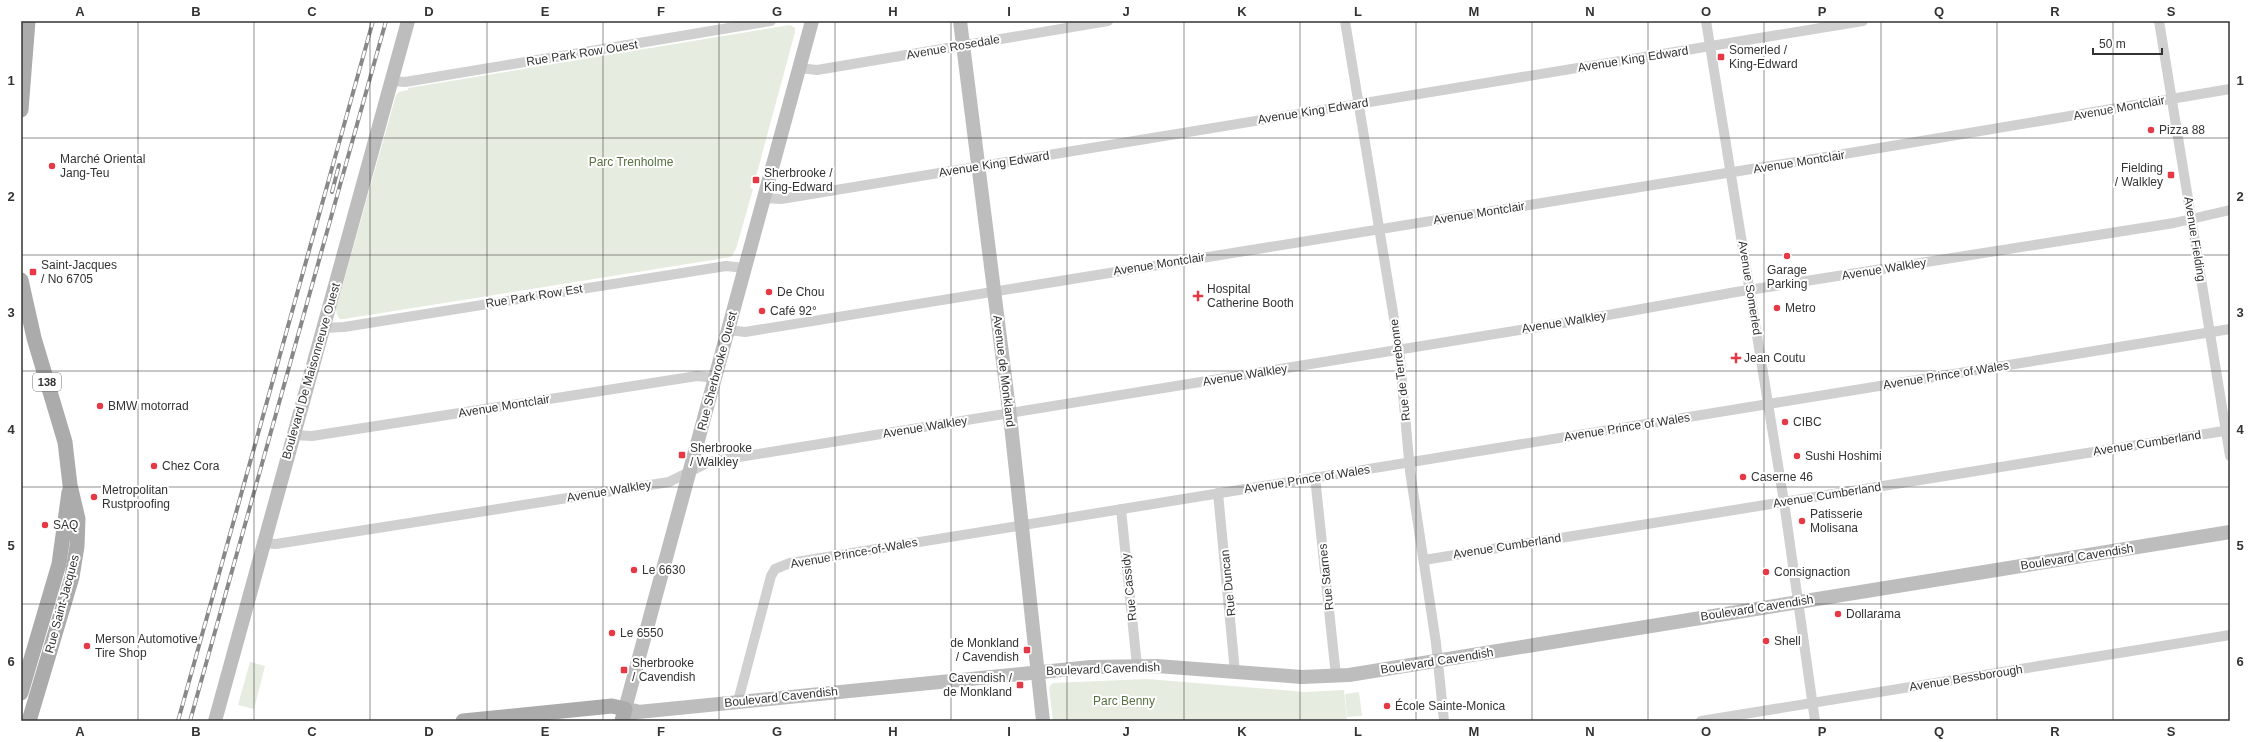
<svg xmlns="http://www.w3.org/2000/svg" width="2251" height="742" viewBox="0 0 2251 742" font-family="Arial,sans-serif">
	<rect width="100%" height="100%" fill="#fff"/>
	<g fill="#e6ecdf">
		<path d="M 790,25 L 795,28 L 795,32 L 754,184 L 751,183 L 750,188 L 753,189 L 736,249 L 731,257 L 344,319 L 340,319 L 337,315 L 336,309 L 396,95 L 399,92 L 408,90 L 408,88 Z"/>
		<path d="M 250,662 L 265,666 L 254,709 L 238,705 Z"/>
		<path d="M 1147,679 L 1305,692 L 1344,690 L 1347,721 L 1053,721 L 1049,687 L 1053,683 Z"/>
		<path d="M 1359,692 L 1362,716 L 1347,717 L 1345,694 Z"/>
	</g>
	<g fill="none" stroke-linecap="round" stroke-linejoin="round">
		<g stroke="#d0d0d0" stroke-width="10">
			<path d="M 1345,21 L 1399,349 L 1410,471 L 1436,643 L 1444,721"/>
			<path d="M 1706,21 L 1784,502 L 1815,721"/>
			<path d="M 2159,21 L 2230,456"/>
			<path d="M 799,68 L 817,70 L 1108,21"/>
			<path d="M 392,81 L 405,82 L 771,21"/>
			<path d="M 764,198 L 781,199 L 1863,21"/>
			<path d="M 323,328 L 344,327 L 726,266 L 745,268"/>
			<path d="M 728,330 L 745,332 L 1838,155 L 2230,89"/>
			<path d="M 293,435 L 312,436 L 697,376 L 715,378"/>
			<path d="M 1315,477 L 1336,676"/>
			<path d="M 1218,493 L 1235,672"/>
			<path d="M 1121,509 L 1137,666"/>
			<path d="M 262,543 L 276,544 L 669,482 L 709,462 L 1569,322 L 1736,292 L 2174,223 L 2230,210"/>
			<path d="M 1424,560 L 2230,430"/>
			<path d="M 738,701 L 771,576 L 775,569 L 790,563 L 2230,329"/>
			<path d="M 1701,721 L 2230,635"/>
		</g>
		<g stroke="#bdbdbd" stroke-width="14">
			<path d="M 960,21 L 1011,425 L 1043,721"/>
			<path d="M 636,711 L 625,709 L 812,21"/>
			<path d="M 623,716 L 638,712 L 1091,667 L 1157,666 L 1302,677 L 1349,675 L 2230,532"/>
			<path d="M 215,721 L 408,21"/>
		</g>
		<g stroke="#ababab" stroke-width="15">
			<path d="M 21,110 L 28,21"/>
			<path d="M 21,280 L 34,338 L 65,442 L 70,485 L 78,519 L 77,546 L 72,577 L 29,721"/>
			<path d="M 21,693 L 59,564 L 69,492"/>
			<path d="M 463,721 L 612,706 L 625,709 L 622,721"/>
		</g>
		<defs>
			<g id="rail">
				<path d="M 332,192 L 339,165"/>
				<path d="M 178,721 L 373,21"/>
				<path d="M 190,721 L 386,21"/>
			</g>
		</defs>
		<use href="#rail" stroke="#888" stroke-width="4"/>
		<use href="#rail" stroke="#fff" stroke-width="2.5" stroke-dasharray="8" stroke-linecap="butt"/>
	</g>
	<path fill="none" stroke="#333" stroke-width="1" stroke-opacity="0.55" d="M 138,21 L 138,721M 254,21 L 254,721M 370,21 L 370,721M 487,21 L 487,721M 603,21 L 603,721M 719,21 L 719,721M 835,21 L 835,721M 951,21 L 951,721M 1067,21 L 1067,721M 1184,21 L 1184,721M 1300,21 L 1300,721M 1416,21 L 1416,721M 1532,21 L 1532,721M 1648,21 L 1648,721M 1764,21 L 1764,721M 1881,21 L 1881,721M 1997,21 L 1997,721M 2113,21 L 2113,721M 21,138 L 2230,138M 21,255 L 2230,255M 21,371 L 2230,371M 21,487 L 2230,487M 21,604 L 2230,604"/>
	<g fill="#e63946" stroke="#fff" stroke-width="1.5">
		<rect x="1717" y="53" width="8" height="8" rx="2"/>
		<circle cx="2151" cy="130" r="4"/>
		<circle cx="52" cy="166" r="4"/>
		<rect x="2167" y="171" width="8" height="8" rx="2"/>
		<rect x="752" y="176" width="8" height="8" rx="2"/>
		<circle cx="1787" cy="256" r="4"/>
		<rect x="29" y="268" width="8" height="8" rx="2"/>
		<circle cx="769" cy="292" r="4"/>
		<path d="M1196 290h4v4h4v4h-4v4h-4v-4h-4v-4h4z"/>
		<circle cx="1777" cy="308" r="4"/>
		<circle cx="762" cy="311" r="4"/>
		<path d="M1734 352h4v4h4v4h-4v4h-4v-4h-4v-4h4z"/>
		<circle cx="100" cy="406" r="4"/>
		<circle cx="1785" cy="422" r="4"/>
		<rect x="678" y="451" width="8" height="8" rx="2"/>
		<circle cx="1797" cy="456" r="4"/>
		<circle cx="154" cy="466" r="4"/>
		<circle cx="1743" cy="477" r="4"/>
		<circle cx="94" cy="497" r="4"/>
		<circle cx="1802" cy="521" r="4"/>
		<circle cx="45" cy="525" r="4"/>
		<circle cx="634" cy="570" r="4"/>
		<circle cx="1766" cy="572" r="4"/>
		<circle cx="1838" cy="614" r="4"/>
		<circle cx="612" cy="633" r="4"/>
		<circle cx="1766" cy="641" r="4"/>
		<circle cx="87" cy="646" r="4"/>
		<rect x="1023" y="646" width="8" height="8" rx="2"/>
		<rect x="620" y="666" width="8" height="8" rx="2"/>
		<rect x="1016" y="681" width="8" height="8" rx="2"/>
		<circle cx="1387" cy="706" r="4"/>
	</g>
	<g text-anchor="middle" stroke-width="4" stroke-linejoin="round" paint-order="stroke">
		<rect fill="#fff" stroke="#707070" stroke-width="1" x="33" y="373" width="28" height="18" rx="3"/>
		<g font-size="11" font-weight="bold" fill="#333">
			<text x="47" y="386">138</text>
		</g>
		<g font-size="12" fill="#333" stroke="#fff">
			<text transform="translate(953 47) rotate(-10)" y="4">Avenue Rosedale</text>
			<text transform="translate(582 53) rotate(-9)" y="4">Rue Park Row Ouest</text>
			<text transform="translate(1633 59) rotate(-9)" y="4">Avenue King Edward</text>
			<text transform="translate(2119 108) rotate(-10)" y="4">Avenue Montclair</text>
			<text transform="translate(1313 111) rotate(-9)" y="4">Avenue King Edward</text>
			<text transform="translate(1799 162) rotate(-9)" y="4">Avenue Montclair</text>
			<text transform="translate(994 164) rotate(-9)" y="4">Avenue King Edward</text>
			<text transform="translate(1479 213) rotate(-9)" y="4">Avenue Montclair</text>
			<text transform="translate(2195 239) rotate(81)" y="4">Avenue Fielding</text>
			<text transform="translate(1159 264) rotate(-9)" y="4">Avenue Montclair</text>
			<text transform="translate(1884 269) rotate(-9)" y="4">Avenue Walkley</text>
			<text transform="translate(1750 288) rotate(81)" y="4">Avenue Somerled</text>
			<text transform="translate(534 296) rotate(-9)" y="4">Rue Park Row Est</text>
			<text transform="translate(1564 322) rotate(-9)" y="4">Avenue Walkley</text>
			<text transform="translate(1400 370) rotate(-97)" y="4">Rue de Terrebonne</text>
			<text transform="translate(311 371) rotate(-74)" y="4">Boulevard De Maisonneuve Ouest</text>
			<text transform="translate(717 371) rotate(-75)" y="4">Rue Sherbrooke Ouest</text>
			<text transform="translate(1004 371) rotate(83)" y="4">Avenue de Monkland</text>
			<text transform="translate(1245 375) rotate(-9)" y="4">Avenue Walkley</text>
			<text transform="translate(1946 375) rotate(-9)" y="4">Avenue Prince of Wales</text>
			<text transform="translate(504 406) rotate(-9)" y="4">Avenue Montclair</text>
			<text transform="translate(925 427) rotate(-9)" y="4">Avenue Walkley</text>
			<text transform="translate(1627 427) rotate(-9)" y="4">Avenue Prince of Wales</text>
			<text transform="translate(2147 443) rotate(-9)" y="4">Avenue Cumberland</text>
			<text transform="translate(1307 479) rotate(-9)" y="4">Avenue Prince of Wales</text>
			<text transform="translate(609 491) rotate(-9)" y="4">Avenue Walkley</text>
			<text transform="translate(1827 495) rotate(-9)" y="4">Avenue Cumberland</text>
			<text transform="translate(1507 546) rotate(-9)" y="4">Avenue Cumberland</text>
			<text transform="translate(854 553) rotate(-10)" y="4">Avenue Prince-of-Wales</text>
			<text transform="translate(2077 557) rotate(-9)" y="4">Boulevard Cavendish</text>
			<text transform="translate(1326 577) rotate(-96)" y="4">Rue Starnes</text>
			<text transform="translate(1228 583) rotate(-96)" y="4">Rue Duncan</text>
			<text transform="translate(1129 587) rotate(-96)" y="4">Rue Cassidy</text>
			<text transform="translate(62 604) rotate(-75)" y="4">Rue Saint-Jacques</text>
			<text transform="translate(1757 608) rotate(-9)" y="4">Boulevard Cavendish</text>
			<text transform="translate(1437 661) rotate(-9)" y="4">Boulevard Cavendish</text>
			<text transform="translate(1103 669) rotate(-2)" y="4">Boulevard Cavendish</text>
			<text transform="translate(1966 678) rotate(-9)" y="4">Avenue Bessborough</text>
			<text transform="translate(781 697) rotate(-6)" y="4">Boulevard Cavendish</text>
		</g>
		<g font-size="12" fill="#333" stroke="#fff" text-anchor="start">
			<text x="1729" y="54">Somerled /<tspan x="1729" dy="14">King-Edward</tspan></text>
			<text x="2159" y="134">Pizza 88</text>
			<text x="60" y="163">Marché Oriental<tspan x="60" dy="14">Jang-Teu</tspan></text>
			<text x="2163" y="172" text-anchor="end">Fielding<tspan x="2163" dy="14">/ Walkley</tspan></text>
			<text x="764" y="177">Sherbrooke /<tspan x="764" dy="14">King-Edward</tspan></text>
			<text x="41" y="269">Saint-Jacques<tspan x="41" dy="14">/ No 6705</tspan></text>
			<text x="1787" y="274" text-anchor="middle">Garage<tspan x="1787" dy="14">Parking</tspan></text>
			<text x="1207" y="293">Hospital<tspan x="1207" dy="14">Catherine Booth</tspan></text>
			<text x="777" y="296">De Chou</text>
			<text x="1785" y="312">Metro</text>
			<text x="770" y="315">Café 92°</text>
			<text x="1744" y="362">Jean Coutu</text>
			<text x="108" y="410">BMW motorrad</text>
			<text x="1793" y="426">CIBC</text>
			<text x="690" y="452">Sherbrooke<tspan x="690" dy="14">/ Walkley</tspan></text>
			<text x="1805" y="460">Sushi Hoshimi</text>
			<text x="162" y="470">Chez Cora</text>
			<text x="1751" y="481">Caserne 46</text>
			<text x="102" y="494">Metropolitan<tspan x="102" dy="14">Rustproofing</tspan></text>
			<text x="1810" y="518">Patisserie<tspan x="1810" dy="14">Molisana</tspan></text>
			<text x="53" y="529">SAQ</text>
			<text x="642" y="574">Le 6630</text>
			<text x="1774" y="576">Consignaction</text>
			<text x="1846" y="618">Dollarama</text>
			<text x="620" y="637">Le 6550</text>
			<text x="95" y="643">Merson Automotive<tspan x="95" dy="14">Tire Shop</tspan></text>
			<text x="1774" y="645">Shell</text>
			<text x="1019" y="647" text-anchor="end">de Monkland<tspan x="1019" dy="14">/ Cavendish</tspan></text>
			<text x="632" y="667">Sherbrooke<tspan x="632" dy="14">/ Cavendish</tspan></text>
			<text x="1012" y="682" text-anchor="end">Cavendish /<tspan x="1012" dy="14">de Monkland</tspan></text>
			<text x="1395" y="710">École Sainte-Monica</text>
		</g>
		<g font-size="12" fill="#56703f" stroke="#fff">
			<text x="631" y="166">Parc Trenholme</text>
			<text x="1124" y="705">Parc Benny</text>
		</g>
	</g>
	<rect width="2251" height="742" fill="none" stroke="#ffffff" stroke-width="44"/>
	<path d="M2093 48v6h69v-6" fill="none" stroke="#333333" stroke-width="2"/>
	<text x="2099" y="48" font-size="12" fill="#333333" stroke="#ffffff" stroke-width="3" paint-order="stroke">50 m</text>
	<rect x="22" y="22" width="2207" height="698" fill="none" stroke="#333" stroke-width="1.5"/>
	<g font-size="13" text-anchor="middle" font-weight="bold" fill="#333">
		<text x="80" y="16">A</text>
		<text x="196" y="16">B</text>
		<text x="312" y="16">C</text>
		<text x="429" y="16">D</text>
		<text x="545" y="16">E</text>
		<text x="661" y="16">F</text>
		<text x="777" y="16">G</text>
		<text x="893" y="16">H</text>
		<text x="1009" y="16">I</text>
		<text x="1126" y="16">J</text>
		<text x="1242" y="16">K</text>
		<text x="1358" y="16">L</text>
		<text x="1474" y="16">M</text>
		<text x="1590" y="16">N</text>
		<text x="1706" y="16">O</text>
		<text x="1822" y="16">P</text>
		<text x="1939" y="16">Q</text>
		<text x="2055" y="16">R</text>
		<text x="2171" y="16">S</text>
		<text x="11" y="85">1</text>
		<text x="2240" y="85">1</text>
		<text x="11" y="201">2</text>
		<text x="2240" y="201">2</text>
		<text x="11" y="317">3</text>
		<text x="2240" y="317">3</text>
		<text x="11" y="434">4</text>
		<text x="2240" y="434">4</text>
		<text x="11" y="550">5</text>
		<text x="2240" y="550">5</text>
		<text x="11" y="666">6</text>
		<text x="2240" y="666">6</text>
		<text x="80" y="736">A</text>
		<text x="196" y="736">B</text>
		<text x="312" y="736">C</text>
		<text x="429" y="736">D</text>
		<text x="545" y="736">E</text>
		<text x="661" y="736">F</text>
		<text x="777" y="736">G</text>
		<text x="893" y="736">H</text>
		<text x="1009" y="736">I</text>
		<text x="1126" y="736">J</text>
		<text x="1242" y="736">K</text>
		<text x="1358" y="736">L</text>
		<text x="1474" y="736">M</text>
		<text x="1590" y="736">N</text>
		<text x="1706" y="736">O</text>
		<text x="1822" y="736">P</text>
		<text x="1939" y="736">Q</text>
		<text x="2055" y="736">R</text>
		<text x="2171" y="736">S</text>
	</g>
</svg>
